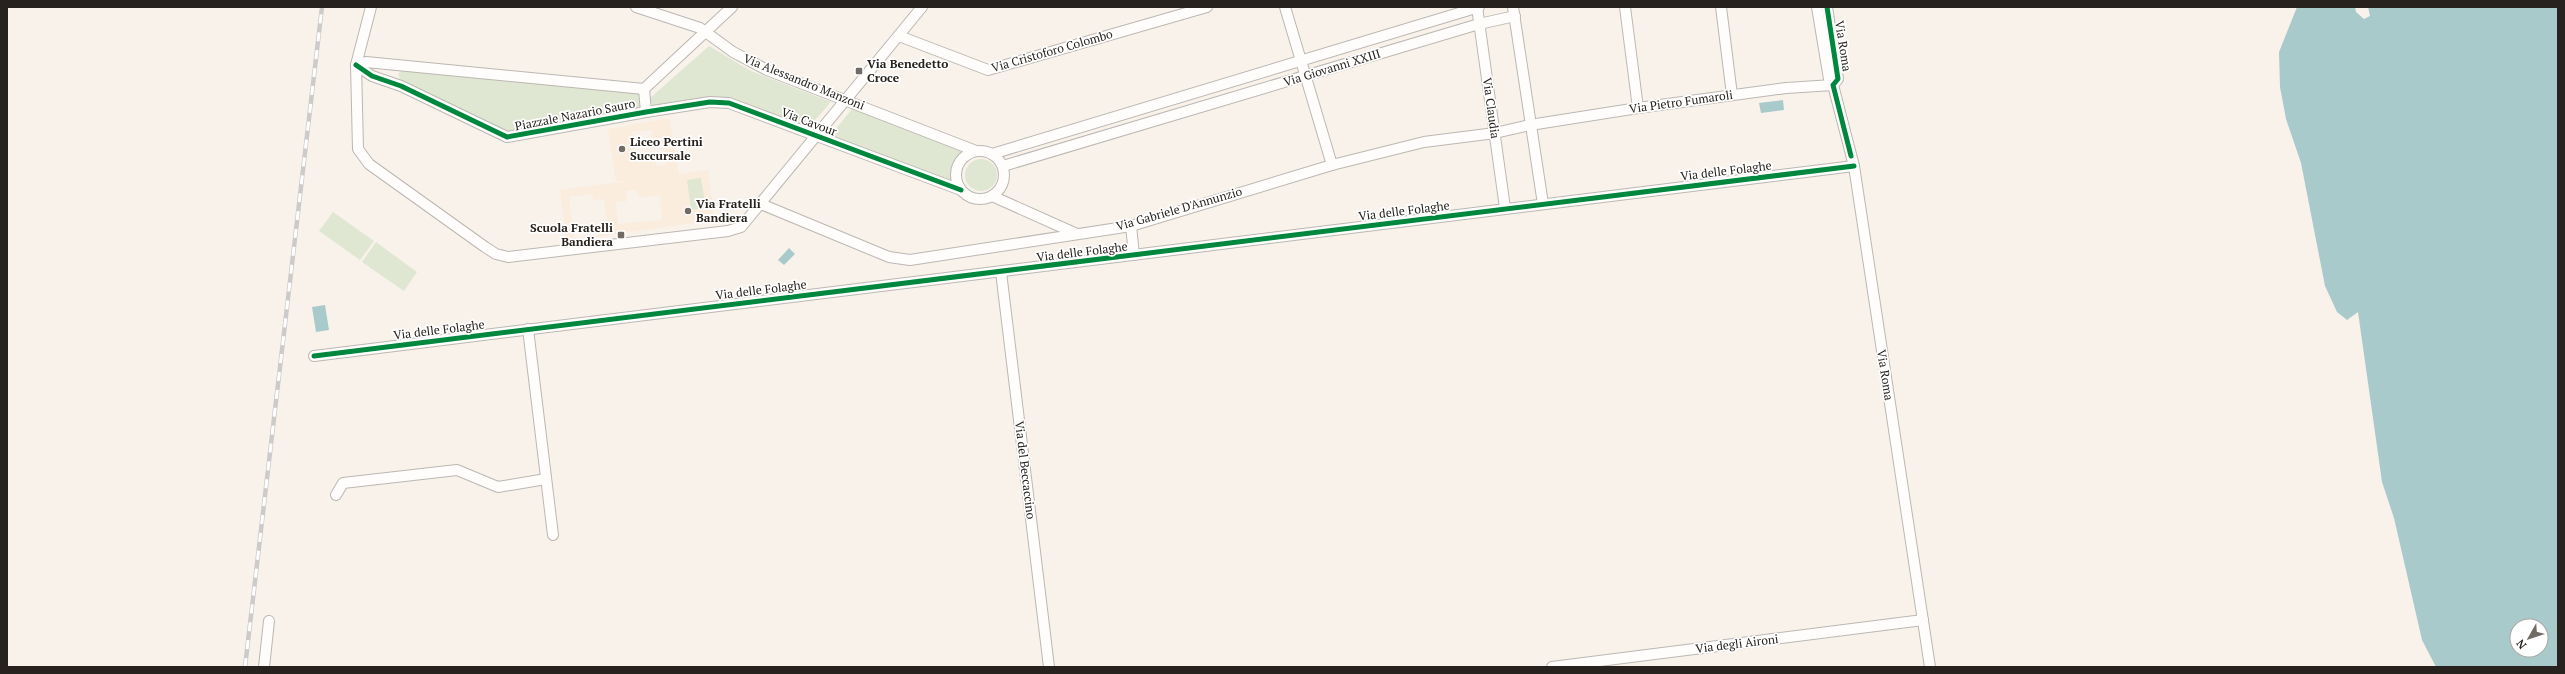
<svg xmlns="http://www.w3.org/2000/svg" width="2565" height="674" viewBox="0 0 2565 674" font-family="'PT Serif',serif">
	<rect width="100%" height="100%" fill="#f8f2eb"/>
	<path fill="#fbedde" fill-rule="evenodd" d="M 669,118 L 679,174 L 708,170 L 715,220 L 567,241 L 560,190 L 628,181 L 616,181 L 608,129 ZM 652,130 L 653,138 L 664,138 L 666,165 L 656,166 L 656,162 L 651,162 L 651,159 L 635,161 L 632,132 ZM 637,190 L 638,196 L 641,197 L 660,195 L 662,220 L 618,224 L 616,202 L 627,201 L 626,191 ZM 592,194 L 593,200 L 604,199 L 607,224 L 598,226 L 599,235 L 574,238 L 569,197 Z"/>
	<g fill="#dfe7d3">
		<path d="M 709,46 L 751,71 L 831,102 L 809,127 L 732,99 L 705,99 L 652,105 L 650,98 Z"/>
		<path d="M 402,70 L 640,93 L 641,109 L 508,132 L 401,81 L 398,74 Z"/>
		<path d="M 853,108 L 963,151 C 954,159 949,169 953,181 L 830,136 Z"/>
		<circle cx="981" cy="175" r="16"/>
		<path d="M 701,178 L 706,208 L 691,210 L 687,180 Z"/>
		<path d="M 333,212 L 374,241 L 360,260 L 319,231 Z"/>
		<path d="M 376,242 L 417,272 L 404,291 L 362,262 Z"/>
	</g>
	<g fill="#a9cacb" fill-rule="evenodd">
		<path d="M 2297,7 L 2355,7 L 2356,12 L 2364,19 L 2370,16 L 2368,7 L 2558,7 L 2558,667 L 2436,667 L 2422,640 L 2394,518 L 2382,482 L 2358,312 L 2347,320 L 2337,312 L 2325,286 L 2301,163 L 2286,119 L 2280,87 L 2279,52 ZM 2517,626 L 2541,626 L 2541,650 L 2517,650 Z"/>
		<path d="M 1783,100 L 1784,110 L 1761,113 L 1759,103 Z"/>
		<path d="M 789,248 L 795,254 L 784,265 L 778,260 Z"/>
		<path d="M 325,305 L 329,330 L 316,332 L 312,307 Z"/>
	</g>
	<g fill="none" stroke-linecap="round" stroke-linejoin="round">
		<defs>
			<g id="minor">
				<path d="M 371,7 L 356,65 L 358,149 L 369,164 L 485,247 L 496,254 L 508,257 L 728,231 L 741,227 L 922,7"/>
				<path d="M 636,7 L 700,28 L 733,52 L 767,70 L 976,151"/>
				<path d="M 1285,7 L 1332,165"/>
				<path d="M 1477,7 L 1505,208"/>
				<path d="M 1513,7 L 1543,204"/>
				<path d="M 1625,7 L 1638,108"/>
				<path d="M 1721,7 L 1732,95"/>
				<path d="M 1817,7 L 1829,79 L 1833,85 L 1854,166 L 1930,667"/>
				<path d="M 1827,7 L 1838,79 L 1833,85"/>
				<path d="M 899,36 L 988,70 L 1207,7"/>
				<path d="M 356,65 L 372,76 L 401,86 L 507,137 L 646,112 L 710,102 L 729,103 L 961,190"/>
				<path d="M 356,65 L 366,62 L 644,89"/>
				<path d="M 644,89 L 732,7"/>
				<path d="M 644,89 L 646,112"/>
				<circle cx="980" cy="175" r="24"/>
				<path d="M 992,154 L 1479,7"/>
				<path d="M 1003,166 L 1479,24 L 1515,16"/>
				<path d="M 992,196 L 1077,234"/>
				<path d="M 761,204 L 889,257 L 910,260 L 1131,226 L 1332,165 L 1424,142 L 1495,133 L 1530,125 L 1638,108 L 1786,88 L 1833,85"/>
				<path d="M 1131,226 L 1134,255"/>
				<path d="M 1001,272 L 1049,667"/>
				<path d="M 528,329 L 553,535"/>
				<path d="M 314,356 L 1854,166"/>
				<path d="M 336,495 L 343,483 L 457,470 L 498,487 L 546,479"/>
				<path d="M 264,667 L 269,621"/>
				<path d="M 1552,667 L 1923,620"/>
			</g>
		</defs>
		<use href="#minor" stroke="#bcb7b1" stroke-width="12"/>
		<use href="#minor" stroke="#fefdfc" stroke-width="10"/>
		<defs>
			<path id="rail" d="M 245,667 L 322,7"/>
		</defs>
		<use href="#rail" stroke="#cdcbc9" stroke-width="4.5"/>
		<use href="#rail" stroke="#fff" stroke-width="3" stroke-dasharray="9" stroke-linecap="butt"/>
		<defs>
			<g id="cycleway">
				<path d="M 1827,7 L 1838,79 L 1833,85 L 1851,156"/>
				<path d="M 356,65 L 372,76 L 401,86 L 507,137 L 646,112 L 710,102 L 729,103 L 961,190"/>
				<path d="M 314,356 L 1854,166"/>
			</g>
		</defs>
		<use href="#cycleway" stroke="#fff" stroke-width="8"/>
		<use href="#cycleway" stroke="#00873e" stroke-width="5"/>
	</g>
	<g fill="#706b65" stroke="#fff" stroke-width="1.5">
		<rect x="855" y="67" width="8" height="8" rx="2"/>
		<circle cx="622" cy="149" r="4"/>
		<circle cx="688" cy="211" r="4"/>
		<rect x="617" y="231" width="8" height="8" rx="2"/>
	</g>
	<g text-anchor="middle" stroke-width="3.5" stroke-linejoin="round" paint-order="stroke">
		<g font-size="12" fill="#27221d" stroke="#fff">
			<text transform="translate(1843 46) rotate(81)" y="4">Via Roma</text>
			<text transform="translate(1052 51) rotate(-16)" y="4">Via Cristoforo Colombo</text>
			<text transform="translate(1332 68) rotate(-17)" y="4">Via Giovanni XXIII</text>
			<text transform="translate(804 82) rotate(22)" y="4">Via Alessandro Manzoni</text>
			<text transform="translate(1681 102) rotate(-8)" y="4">Via Pietro Fumaroli</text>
			<text transform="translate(1491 108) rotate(82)" y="4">Via Claudia</text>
			<text transform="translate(575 115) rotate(-11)" y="4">Piazzale Nazario Sauro</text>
			<text transform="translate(809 122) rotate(21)" y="4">Via Cavour</text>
			<text transform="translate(1726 171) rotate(-7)" y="4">Via delle Folaghe</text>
			<text transform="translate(1179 209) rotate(-16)" y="4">Via Gabriele D'Annunzio</text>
			<text transform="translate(1404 211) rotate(-7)" y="4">Via delle Folaghe</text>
			<text transform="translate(1082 252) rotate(-7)" y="4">Via delle Folaghe</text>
			<text transform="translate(761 290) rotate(-7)" y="4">Via delle Folaghe</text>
			<text transform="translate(439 330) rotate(-7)" y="4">Via delle Folaghe</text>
			<text transform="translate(1885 375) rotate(81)" y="4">Via Roma</text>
			<text transform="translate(1025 470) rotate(83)" y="4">Via del Beccaccino</text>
			<text transform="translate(1737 644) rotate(-7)" y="4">Via degli Aironi</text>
		</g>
		<g font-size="12" font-weight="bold" fill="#27221d" stroke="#fff" text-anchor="start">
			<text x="867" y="68">Via Benedetto<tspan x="867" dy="14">Croce</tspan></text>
			<text x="630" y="146">Liceo Pertini<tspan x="630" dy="14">Succursale</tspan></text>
			<text x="696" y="208">Via Fratelli<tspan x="696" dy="14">Bandiera</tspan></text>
			<text x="613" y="232" text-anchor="end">Scuola Fratelli<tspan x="613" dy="14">Bandiera</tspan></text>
		</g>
	</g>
	<rect width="2565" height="674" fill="none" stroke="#27221d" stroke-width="16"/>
	<g transform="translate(2529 638) rotate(231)"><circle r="19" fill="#ffffff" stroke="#a9a7a5"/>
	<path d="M0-3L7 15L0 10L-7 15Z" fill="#706b65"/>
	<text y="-6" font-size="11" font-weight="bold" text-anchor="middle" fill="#27221d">N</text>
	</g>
</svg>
